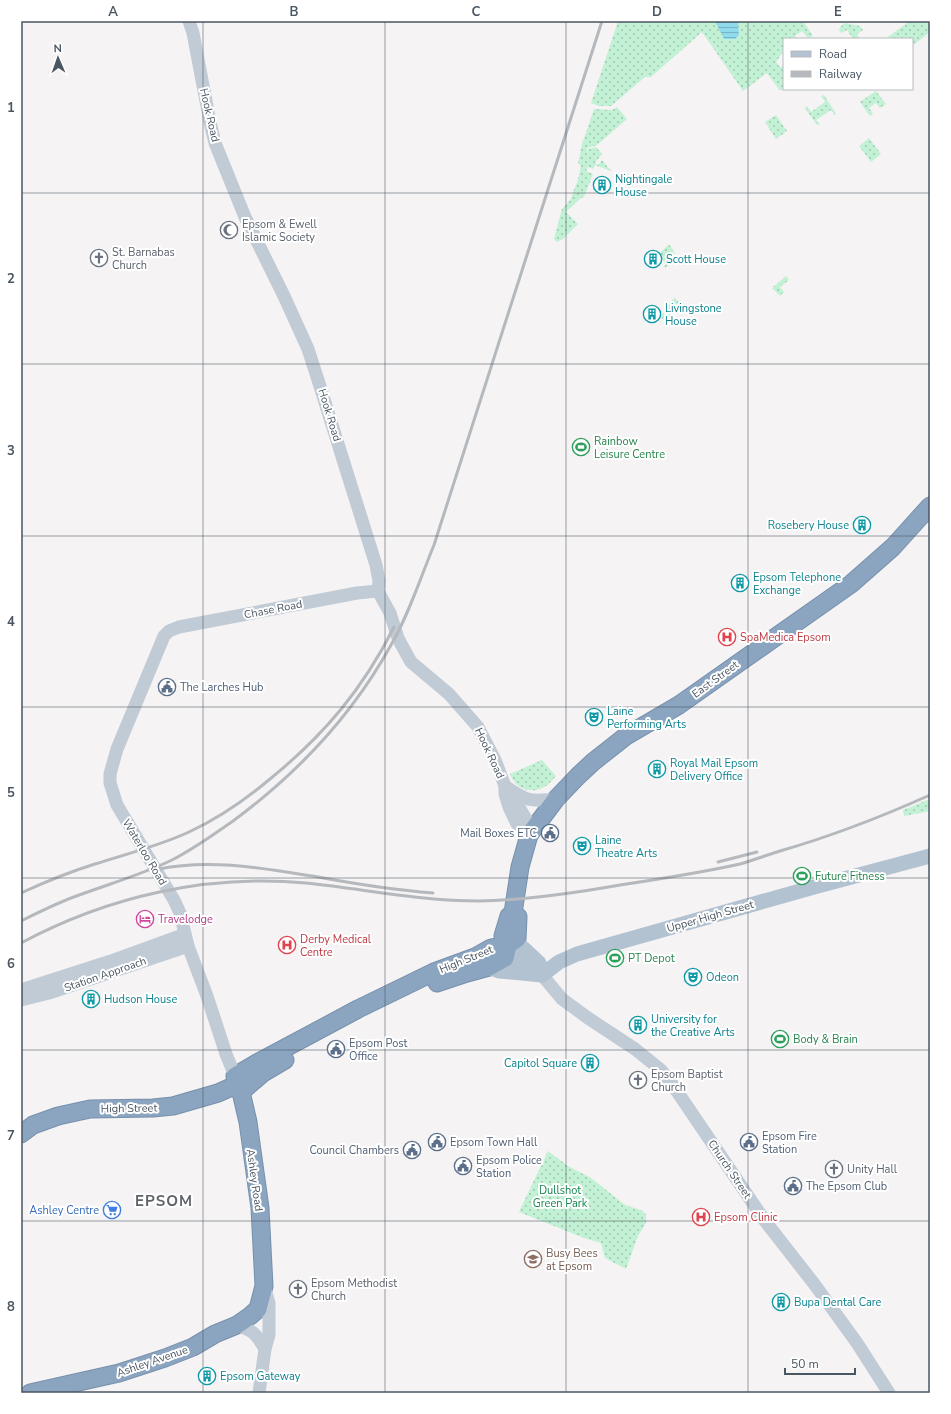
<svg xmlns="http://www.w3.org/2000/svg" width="951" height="1414" viewBox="0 0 951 1414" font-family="'Nunito Sans',sans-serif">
	<defs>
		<pattern id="grass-dots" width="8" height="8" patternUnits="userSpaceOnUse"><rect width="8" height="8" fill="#c3f1d5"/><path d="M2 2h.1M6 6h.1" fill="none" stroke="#a0c6b0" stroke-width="1.8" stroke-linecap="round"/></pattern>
		<pattern id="water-rules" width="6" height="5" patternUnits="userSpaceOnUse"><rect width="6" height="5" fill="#90daee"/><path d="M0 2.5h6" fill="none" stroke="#78b4c4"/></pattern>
	</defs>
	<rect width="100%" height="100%" fill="#f5f3f3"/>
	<g fill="url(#grass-dots)">
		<path d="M 618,21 L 803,21 L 813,36 L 808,38 L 802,31 L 795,36 L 797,38 L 795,39 L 784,39 L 784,50 L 776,62 L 780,67 L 784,66 L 784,88 L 780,91 L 767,73 L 743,91 L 702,32 L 651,77 L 645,77 L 611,106 L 599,106 L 591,103 Z"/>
		<path d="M 906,21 L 930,21 L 930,32 L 912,46 L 912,39 L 885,39 L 907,23 Z"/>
		<path d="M 845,23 L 860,26 L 863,30 L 857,34 L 860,39 L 853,39 L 847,30 L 841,33 L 839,30 L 840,27 Z"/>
		<path d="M 876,91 L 886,104 L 880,108 L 876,103 L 869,108 L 873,114 L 870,116 L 860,102 Z"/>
		<path d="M 824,95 L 835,112 L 835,115 L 831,110 L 816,120 L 820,125 L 817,125 L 805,108 L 807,106 L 811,112 L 825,102 L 821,96 Z"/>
		<path d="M 617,107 L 627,119 L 597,145 L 587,148 L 587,156 L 588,149 L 596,147 L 602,154 L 595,163 L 598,165 L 602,160 L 611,171 L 595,165 L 593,169 L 588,167 L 586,171 L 593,174 L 584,197 L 581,198 L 566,212 L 578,224 L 563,239 L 557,242 L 554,239 L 562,209 L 570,200 L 578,180 L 581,165 L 578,164 L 582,144 L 594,109 L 612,110 Z"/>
		<path d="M 776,115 L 787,131 L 776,139 L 765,122 Z"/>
		<path d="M 869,138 L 881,154 L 871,162 L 859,146 Z"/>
		<path d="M 669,244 C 678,257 677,258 665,268 L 664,266 L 666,264 L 658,255 Z"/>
		<path d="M 786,276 L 789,280 L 780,287 L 784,292 L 780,296 L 772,288 Z"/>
		<path d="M 675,298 L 682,305 L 665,321 L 660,316 L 668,309 L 666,306 Z"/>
		<path d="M 542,760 L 556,776 C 552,780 549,785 544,787 C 530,795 515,788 510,774 Z"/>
		<path d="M 930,799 L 930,811 L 904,816 L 903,810 Z"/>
		<path d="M 548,1151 L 568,1166 L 591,1178 L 625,1205 L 641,1210 L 646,1214 L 646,1223 L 638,1236 L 626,1269 L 605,1258 L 601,1243 L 584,1238 L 519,1212 Z"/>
	</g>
	<path fill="url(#water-rules)" d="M 717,21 L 740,21 L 738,24 L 739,35 L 735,39 L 724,39 L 716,23 Z"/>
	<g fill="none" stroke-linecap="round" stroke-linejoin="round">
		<defs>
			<g id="highway">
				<path d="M 508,945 L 503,936 L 509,916 L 513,913 L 520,867 L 529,835 L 556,799 L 578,776 L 593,762 L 626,736 L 679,705 L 851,584 L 893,547 L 930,506"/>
				<path d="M 437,983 L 467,973 L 489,967 L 505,958 L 508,945"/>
				<path d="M 241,1092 L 263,1073 L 285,1060"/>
				<path d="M 21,1134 L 33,1125 L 58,1116 L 90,1109 L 153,1108 L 173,1106 L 218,1093 L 238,1084"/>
				<path d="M 30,1393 L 119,1373 L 165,1358 L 193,1347 L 215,1334 L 237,1325 L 250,1316 L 258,1309 L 264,1286 L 260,1208 L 248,1122 L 241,1092 L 235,1076 L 257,1063 L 358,1009 L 434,972 L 475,957 L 491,948 L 508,945 L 517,939 L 518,917 L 513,913"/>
			</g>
		</defs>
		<use href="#highway" stroke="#7690ad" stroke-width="19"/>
		<g stroke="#c1cbd6" stroke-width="13">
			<path d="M 189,21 L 193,33 L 210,122 L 215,143 L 245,217 L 284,296 L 308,349 L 318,380 L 376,565 L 379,581 L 378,591 L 390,613 L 398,638 L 401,644 L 411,662 L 449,694 L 478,727 L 495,760 L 505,786 L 505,794 L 509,807 L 517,824 L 524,825"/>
			<path d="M 505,786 C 527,801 529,802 556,799"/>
			<path d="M 510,792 L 526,819 L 524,825"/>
			<path d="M 542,975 L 562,999 L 588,1018 L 635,1049 L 661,1070 L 672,1084 L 765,1221 L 815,1285 L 857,1343 L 889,1393"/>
			<path d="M 21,990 L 111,961 L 185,934"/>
			<path d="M 21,1000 L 49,993 L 188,946"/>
			<path d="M 235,1076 L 226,1054 L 207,996 L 188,946 L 180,913 L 174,900 L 117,805 L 110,783 L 110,774 L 117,749 L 164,636 L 169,631 L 179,627 L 357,593 L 378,591"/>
			<path d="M 237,1325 C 253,1330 257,1335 265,1349"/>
			<path d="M 259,1393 L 265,1349 L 269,1335 L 269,1303 L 264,1286"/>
		</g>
		<g stroke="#b3c2d1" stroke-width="15">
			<path d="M 508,945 L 523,948 L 539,963 L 542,975"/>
			<path d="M 508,945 C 514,959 522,968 537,973"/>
			<path d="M 489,967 L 499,971 L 542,975"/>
			<path d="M 542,975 L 559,962 L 577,954 L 814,887 L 930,856"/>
		</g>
		<use href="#highway" stroke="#8ba5c1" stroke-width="17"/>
		<g stroke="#b5b8bd" stroke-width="3">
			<path d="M 718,862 L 757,852"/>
			<path d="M 159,869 C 211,858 267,869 318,877 C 356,884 394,890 433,893"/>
			<path d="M 21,893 C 45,882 69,872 95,864 C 126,854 159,846 189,832 C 219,818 245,800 270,779 C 324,735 363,689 394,627"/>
			<path d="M 21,921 C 41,911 61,901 82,894 C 112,883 143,874 172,860 C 194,849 213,835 233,821 C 298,773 352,716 391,645 C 409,614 420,579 434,545 L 602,21"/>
			<path d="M 21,943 C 109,896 207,874 306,883 C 364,889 421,901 479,901 C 524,900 575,893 620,885 C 660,879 700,873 740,864 C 754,860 767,855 780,851 C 832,836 881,817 930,795"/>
		</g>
	</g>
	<path fill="none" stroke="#4a5661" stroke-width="1" stroke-opacity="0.55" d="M 203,21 L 203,1393M 385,21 L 385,1393M 566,21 L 566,1393M 748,21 L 748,1393M 21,193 L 930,193M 21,364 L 930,364M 21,536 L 930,536M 21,707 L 930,707M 21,878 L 930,878M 21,1050 L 930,1050M 21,1221 L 930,1221"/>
	<defs>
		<symbol id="building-ring" viewBox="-11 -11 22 22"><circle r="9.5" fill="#fff" stroke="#0f9aa8" stroke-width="1.5"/><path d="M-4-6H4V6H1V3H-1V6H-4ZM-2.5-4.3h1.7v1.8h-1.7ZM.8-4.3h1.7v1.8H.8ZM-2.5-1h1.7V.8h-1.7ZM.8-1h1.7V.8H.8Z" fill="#0f9aa8"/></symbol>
		<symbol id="mosque-ring" viewBox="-11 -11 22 22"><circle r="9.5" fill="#fff" stroke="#6b7280" stroke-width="1.5"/><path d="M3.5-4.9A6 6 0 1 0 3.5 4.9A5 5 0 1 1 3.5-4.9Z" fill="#6b7280"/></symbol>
		<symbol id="church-ring" viewBox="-11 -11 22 22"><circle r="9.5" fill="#fff" stroke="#6b7280" stroke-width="1.5"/><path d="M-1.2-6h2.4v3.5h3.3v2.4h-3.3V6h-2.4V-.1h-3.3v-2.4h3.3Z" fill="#6b7280"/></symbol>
		<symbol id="stadium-ring" viewBox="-11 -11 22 22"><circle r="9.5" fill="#fff" stroke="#2e9e5b" stroke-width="1.5"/><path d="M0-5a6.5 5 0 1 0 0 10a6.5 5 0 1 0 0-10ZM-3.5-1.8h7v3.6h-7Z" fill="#2e9e5b"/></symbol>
		<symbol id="hospital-ring" viewBox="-11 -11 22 22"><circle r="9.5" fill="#fff" stroke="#e0444e" stroke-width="1.5"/><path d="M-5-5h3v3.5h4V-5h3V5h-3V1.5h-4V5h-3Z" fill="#e0444e"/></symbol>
		<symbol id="civic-ring" viewBox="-11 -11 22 22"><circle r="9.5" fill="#fff" stroke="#5c6f8a" stroke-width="1.5"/><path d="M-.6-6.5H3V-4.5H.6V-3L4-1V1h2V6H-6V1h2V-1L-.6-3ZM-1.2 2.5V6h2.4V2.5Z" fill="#5c6f8a"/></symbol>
		<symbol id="theatre-ring" viewBox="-11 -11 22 22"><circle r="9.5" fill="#fff" stroke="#0f9aa8" stroke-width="1.5"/><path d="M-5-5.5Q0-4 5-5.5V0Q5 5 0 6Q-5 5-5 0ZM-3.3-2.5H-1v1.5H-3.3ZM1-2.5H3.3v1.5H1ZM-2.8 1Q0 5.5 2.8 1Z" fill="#0f9aa8"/></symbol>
		<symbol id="hotel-ring" viewBox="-11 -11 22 22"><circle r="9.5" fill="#fff" stroke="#d1479c" stroke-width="1.5"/><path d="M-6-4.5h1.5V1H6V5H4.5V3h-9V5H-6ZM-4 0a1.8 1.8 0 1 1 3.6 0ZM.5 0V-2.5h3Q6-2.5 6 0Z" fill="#d1479c"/></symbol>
		<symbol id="supermarket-ring" viewBox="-11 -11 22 22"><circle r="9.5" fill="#fff" stroke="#3f7fe0" stroke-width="1.5"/><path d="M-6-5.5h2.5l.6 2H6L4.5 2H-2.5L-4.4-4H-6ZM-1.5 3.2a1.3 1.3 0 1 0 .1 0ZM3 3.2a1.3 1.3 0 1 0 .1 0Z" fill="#3f7fe0"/></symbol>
		<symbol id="school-ring" viewBox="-11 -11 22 22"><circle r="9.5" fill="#fff" stroke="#8d6e63" stroke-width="1.5"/><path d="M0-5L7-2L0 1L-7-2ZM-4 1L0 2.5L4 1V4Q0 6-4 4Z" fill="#8d6e63"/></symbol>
	</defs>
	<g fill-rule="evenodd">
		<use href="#building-ring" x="592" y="175" width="20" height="20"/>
		<use href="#mosque-ring" x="219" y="220" width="20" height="20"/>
		<use href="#church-ring" x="89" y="248" width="20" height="20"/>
		<use href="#building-ring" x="643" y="249" width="20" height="20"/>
		<use href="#building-ring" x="642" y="304" width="20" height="20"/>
		<use href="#stadium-ring" x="571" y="437" width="20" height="20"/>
		<use href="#building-ring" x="852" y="515" width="20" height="20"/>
		<use href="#building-ring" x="730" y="573" width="20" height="20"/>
		<use href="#hospital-ring" x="717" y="627" width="20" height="20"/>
		<use href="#civic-ring" x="157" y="677" width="20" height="20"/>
		<use href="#theatre-ring" x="584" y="707" width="20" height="20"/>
		<use href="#building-ring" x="647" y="759" width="20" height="20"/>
		<use href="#civic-ring" x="540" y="823" width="20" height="20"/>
		<use href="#theatre-ring" x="572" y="836" width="20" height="20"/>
		<use href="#stadium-ring" x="792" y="866" width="20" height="20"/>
		<use href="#hotel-ring" x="135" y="909" width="20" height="20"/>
		<use href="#hospital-ring" x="277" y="935" width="20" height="20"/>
		<use href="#stadium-ring" x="605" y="948" width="20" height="20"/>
		<use href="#theatre-ring" x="683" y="967" width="20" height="20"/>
		<use href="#building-ring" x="81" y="989" width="20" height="20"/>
		<use href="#building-ring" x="628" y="1015" width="20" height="20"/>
		<use href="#stadium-ring" x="770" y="1029" width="20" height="20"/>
		<use href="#civic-ring" x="326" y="1039" width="20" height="20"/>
		<use href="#building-ring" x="580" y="1053" width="20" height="20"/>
		<use href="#church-ring" x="628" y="1070" width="20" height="20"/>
		<use href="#civic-ring" x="427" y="1132" width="20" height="20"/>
		<use href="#civic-ring" x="739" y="1132" width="20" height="20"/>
		<use href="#civic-ring" x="402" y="1140" width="20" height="20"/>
		<use href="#civic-ring" x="453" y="1156" width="20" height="20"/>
		<use href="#church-ring" x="824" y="1159" width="20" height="20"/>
		<use href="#civic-ring" x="783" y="1176" width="20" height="20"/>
		<use href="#supermarket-ring" x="102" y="1200" width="20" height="20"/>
		<use href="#hospital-ring" x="691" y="1207" width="20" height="20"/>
		<use href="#school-ring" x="523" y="1249" width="20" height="20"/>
		<use href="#church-ring" x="288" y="1279" width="20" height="20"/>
		<use href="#building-ring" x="771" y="1292" width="20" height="20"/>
		<use href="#building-ring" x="197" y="1366" width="20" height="20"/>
	</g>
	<g text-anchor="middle" stroke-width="4" stroke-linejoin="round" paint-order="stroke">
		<g font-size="11" fill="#4a5661" stroke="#fff">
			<text transform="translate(210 115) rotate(77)" y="4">Hook Road</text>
			<text transform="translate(330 415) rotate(73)" y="4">Hook Road</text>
			<text transform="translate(273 609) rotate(-11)" y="4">Chase Road</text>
			<text transform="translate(715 679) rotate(-36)" y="4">East Street</text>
			<text transform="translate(490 753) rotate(65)" y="4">Hook Road</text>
			<text transform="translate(145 852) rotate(59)" y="4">Waterloo Road</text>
			<text transform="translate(710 916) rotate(-16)" y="4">Upper High Street</text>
			<text transform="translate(466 959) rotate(-22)" y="4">High Street</text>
			<text transform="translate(105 974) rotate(-19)" y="4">Station Approach</text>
			<text transform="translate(129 1108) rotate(-1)" y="4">High Street</text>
			<text transform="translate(730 1169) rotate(56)" y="4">Church Street</text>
			<text transform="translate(255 1180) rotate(82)" y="4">Ashley Road</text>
			<text transform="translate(152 1361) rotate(-19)" y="4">Ashley Avenue</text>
		</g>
		<g font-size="11" fill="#0d838f" stroke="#fff" text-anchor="start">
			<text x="615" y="183">Nightingale<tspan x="615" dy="13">House</tspan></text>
			<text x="666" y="263">Scott House</text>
			<text x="665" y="312">Livingstone<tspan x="665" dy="13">House</tspan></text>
			<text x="849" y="529" text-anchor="end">Rosebery House</text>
			<text x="753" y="581">Epsom Telephone<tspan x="753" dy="13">Exchange</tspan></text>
			<text x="607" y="715">Laine<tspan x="607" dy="13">Performing Arts</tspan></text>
			<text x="670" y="767">Royal Mail Epsom<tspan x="670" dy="13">Delivery Office</tspan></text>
			<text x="595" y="844">Laine<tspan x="595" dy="13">Theatre Arts</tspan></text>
			<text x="706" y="981">Odeon</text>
			<text x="104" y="1003">Hudson House</text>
			<text x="651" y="1023">University for<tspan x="651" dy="13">the Creative Arts</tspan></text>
			<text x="577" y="1067" text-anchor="end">Capitol Square</text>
			<text x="794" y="1306">Bupa Dental Care</text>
			<text x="220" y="1380">Epsom Gateway</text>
		</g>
		<g font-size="11" fill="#5b616d" stroke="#fff" text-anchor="start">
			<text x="242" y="228">Epsom &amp; Ewell<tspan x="242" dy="13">Islamic Society</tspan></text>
			<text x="112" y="256">St. Barnabas<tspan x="112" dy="13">Church</tspan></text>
			<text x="651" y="1078">Epsom Baptist<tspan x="651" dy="13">Church</tspan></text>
			<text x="847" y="1173">Unity Hall</text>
			<text x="311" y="1287">Epsom Methodist<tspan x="311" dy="13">Church</tspan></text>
		</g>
		<g font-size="11" fill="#27864d" stroke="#fff" text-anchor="start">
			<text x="594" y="445">Rainbow<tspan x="594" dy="13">Leisure Centre</tspan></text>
			<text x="815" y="880">Future Fitness</text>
			<text x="628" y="962">PT Depot</text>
			<text x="793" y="1043">Body &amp; Brain</text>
		</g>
		<g font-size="11" fill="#be3a42" stroke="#fff" text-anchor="start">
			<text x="740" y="641">SpaMedica Epsom</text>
			<text x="300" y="943">Derby Medical<tspan x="300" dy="13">Centre</tspan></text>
			<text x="714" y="1221">Epsom Clinic</text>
		</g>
		<g font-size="11" fill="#4e5e75" stroke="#fff" text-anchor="start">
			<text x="180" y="691">The Larches Hub</text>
			<text x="537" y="837" text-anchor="end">Mail Boxes ETC</text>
			<text x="349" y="1047">Epsom Post<tspan x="349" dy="13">Office</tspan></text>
			<text x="762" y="1140">Epsom Fire<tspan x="762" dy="13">Station</tspan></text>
			<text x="450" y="1146">Epsom Town Hall</text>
			<text x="399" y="1154" text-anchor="end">Council Chambers</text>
			<text x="476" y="1164">Epsom Police<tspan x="476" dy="13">Station</tspan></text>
			<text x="806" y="1190">The Epsom Club</text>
		</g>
		<g font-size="11" fill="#b23c85" stroke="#fff" text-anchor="start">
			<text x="158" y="923">Travelodge</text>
		</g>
		<g font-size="11" fill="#17864f" stroke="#fff">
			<text x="560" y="1194">Dullshot<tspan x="560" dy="13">Green Park</tspan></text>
		</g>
		<g font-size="11" fill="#366cbe" stroke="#fff" text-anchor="end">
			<text x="99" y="1214">Ashley Centre</text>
		</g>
		<g font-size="11" fill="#785e54" stroke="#fff" text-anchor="start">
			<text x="546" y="1257">Busy Bees<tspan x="546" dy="13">at Epsom</tspan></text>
		</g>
		<g font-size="15" font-weight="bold" letter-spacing="1" fill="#5f6368" stroke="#fff">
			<text x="164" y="1206">EPSOM</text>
		</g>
	</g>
	<rect width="951" height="1414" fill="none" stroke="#ffffff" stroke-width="44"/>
	<rect x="783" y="38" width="130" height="52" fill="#ffffff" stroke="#b7bbc0"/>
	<rect x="791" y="51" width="20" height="6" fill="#b3c2d1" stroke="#b7bbc0"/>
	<text x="819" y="58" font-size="12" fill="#4a5661">Road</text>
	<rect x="791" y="71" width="20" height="6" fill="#b5b8bd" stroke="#b7bbc0"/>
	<text x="819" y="78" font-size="12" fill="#4a5661">Railway</text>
	<g transform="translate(58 58) rotate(358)" stroke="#ffffff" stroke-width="3" paint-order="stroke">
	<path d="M0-3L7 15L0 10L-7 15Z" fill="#4a5661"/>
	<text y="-6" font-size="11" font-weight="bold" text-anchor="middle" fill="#4a5661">N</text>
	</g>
	<path d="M785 1368v6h70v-6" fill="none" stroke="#4a5661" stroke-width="2"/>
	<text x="791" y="1368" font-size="12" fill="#4a5661" stroke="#ffffff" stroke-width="3" paint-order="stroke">50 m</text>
	<rect x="22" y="22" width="907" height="1370" fill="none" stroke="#4a5661" stroke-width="1.5"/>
	<g font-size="13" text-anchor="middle" font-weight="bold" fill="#4a5661">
		<text x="113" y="16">A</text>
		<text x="294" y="16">B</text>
		<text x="476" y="16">C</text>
		<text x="657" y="16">D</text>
		<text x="838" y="16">E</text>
		<text x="11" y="112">1</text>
		<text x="11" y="283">2</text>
		<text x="11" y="455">3</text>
		<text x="11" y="626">4</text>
		<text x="11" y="797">5</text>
		<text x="11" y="968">6</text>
		<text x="11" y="1140">7</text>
		<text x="11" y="1311">8</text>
	</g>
</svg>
